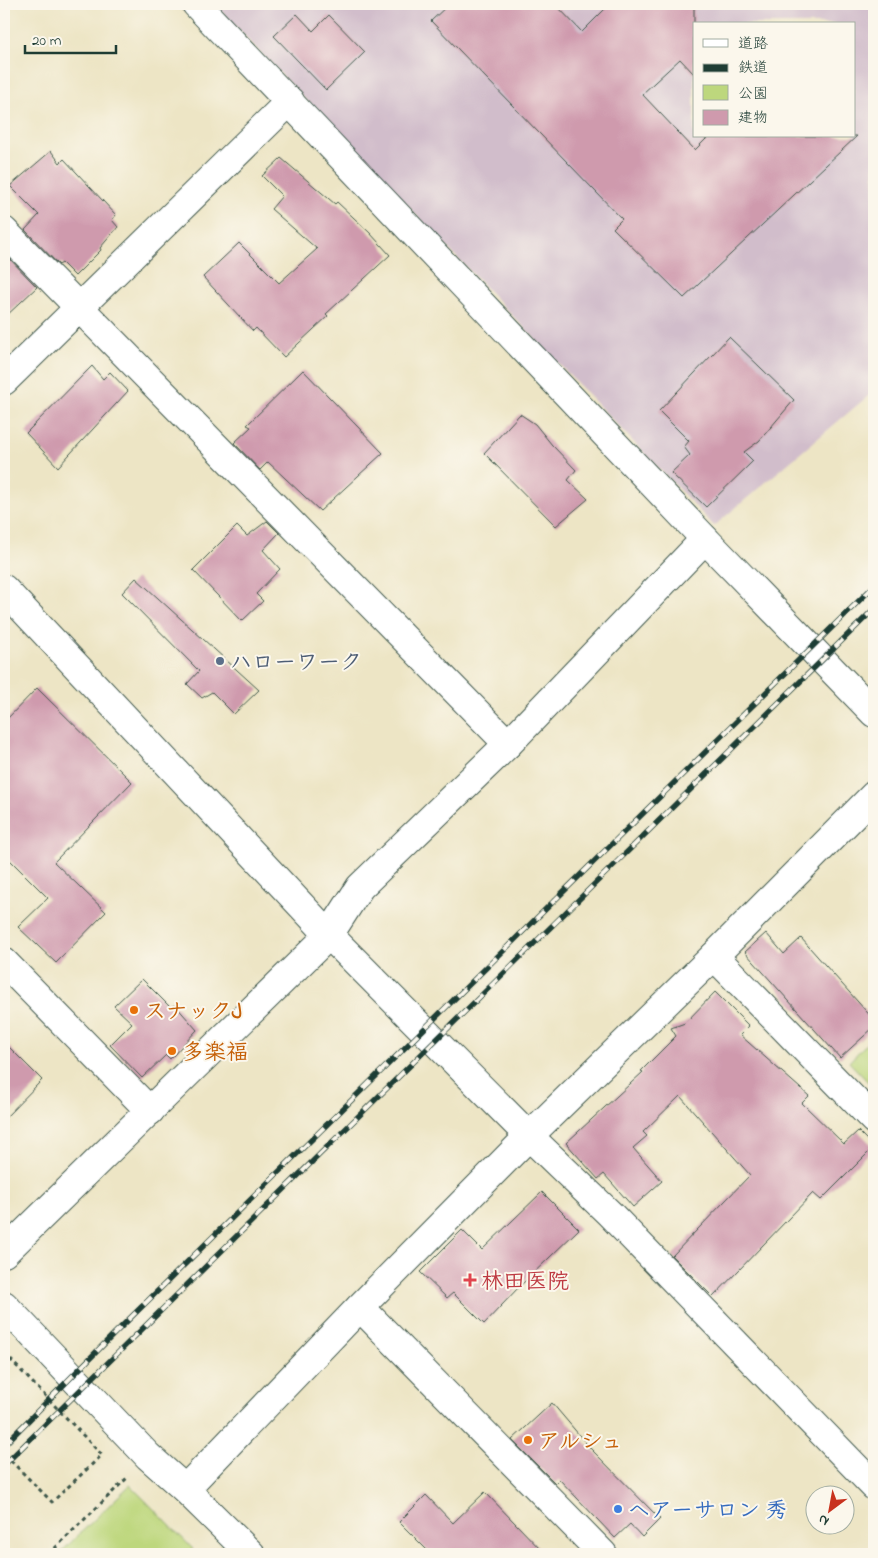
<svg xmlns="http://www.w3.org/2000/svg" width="878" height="1558" viewBox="0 0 878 1558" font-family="'Indie Flower','Klee One',sans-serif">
	<rect width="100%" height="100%" fill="#fbf7ec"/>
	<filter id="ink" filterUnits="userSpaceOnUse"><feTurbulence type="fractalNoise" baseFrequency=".02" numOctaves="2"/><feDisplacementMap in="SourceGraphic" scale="10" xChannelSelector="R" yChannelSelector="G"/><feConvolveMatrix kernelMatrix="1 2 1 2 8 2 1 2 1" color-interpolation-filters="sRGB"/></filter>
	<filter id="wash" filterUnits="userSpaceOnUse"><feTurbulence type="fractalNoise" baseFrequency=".0096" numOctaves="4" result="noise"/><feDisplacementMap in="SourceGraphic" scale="20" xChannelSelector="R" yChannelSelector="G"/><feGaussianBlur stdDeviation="1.12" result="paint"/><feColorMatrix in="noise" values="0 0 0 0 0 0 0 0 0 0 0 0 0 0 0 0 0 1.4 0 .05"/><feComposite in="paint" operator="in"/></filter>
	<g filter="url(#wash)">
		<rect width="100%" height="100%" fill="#ede5c5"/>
		<path fill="#d1bdcb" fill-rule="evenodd" d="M 214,4 L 874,4 L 874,391 L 714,526 ZM 694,24 L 854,24 L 854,136 L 694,136 Z"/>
		<g fill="#bdd77d" stroke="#6e8a58">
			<path d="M 874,1036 L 874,1088 L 849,1062 Z"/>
			<path d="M 130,1485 L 193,1549 L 187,1554 L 59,1554 Z"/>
		</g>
		<g id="blocks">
			<g fill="#cf9aad">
				<path d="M 449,4 L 555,4 L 582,32 L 610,4 L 694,4 L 694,74 L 680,59 L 642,94 L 695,150 L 709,136 L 857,136 L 684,298 L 613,228 L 622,219 L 431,21 Z"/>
				<path d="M 297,14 L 313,31 L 329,15 L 365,52 L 326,90 L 274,36 Z"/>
				<path d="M 51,151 L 60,163 L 64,159 L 116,215 L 112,220 L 118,227 L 100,248 L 101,250 L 75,276 L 62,263 L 59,265 L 25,230 L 39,215 L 10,186 Z"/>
				<path d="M 281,158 L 335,204 L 337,202 L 370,233 L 390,255 L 326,314 L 328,316 L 284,357 L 256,328 L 253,331 L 203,277 L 239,243 L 279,283 L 317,249 L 271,209 L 282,196 L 262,176 Z"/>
				<path d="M 4,253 L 37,287 L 4,318 Z"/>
				<path d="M 729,337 L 794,400 L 759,441 L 744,452 L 753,461 L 706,507 L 671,473 L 690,455 L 684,447 L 689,441 L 659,411 Z"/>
				<path d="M 92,366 L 103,379 L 110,372 L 128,391 L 58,467 L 26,433 Z"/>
				<path d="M 303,370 L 383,453 L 320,511 L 268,462 L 260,470 L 234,443 L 251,427 L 247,425 Z"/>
				<path d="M 520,414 L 535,424 L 552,445 L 576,470 L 568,480 L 588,499 L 556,526 L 484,453 Z"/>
				<path d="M 267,521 L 279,533 L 263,550 L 280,569 L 256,594 L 263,601 L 242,621 L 193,570 L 237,526 L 247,536 Z"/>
				<path d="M 136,578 L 259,690 L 234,714 L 212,692 L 202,698 L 187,684 L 199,671 L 122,593 Z"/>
				<path d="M 37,688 L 132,782 L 54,862 L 106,912 L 56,963 L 18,927 L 48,898 L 4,854 L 4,722 Z"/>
				<path d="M 766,933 L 784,954 L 801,938 L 874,1020 L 874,1027 L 840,1058 L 745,952 Z"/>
				<path d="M 142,979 L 170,1007 L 175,1005 L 197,1030 L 170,1059 L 166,1055 L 142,1078 L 110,1045 L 132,1023 L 114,1006 Z"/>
				<path d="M 715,992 L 749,1026 L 740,1035 L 809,1096 L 802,1103 L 844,1144 L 858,1131 L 874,1147 L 821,1200 L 813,1193 L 713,1297 L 672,1256 L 750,1175 L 680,1096 L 643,1132 L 647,1136 L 633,1148 L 662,1181 L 633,1207 L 604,1174 L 598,1179 L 566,1143 L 643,1072 L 641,1071 L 676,1036 L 671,1028 L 685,1023 Z"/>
				<path d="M 4,1042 L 42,1080 L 4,1119 Z"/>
				<path d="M 542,1192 L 579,1229 L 519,1287 L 484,1324 L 453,1293 L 447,1298 L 420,1272 L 462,1230 L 482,1250 Z"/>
				<path d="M 552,1403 L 591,1449 L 660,1519 L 642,1537 L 630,1524 L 615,1538 L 559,1479 L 555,1483 L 512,1440 Z"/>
				<path d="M 485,1492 L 545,1554 L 431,1554 L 399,1522 L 426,1495 L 453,1523 Z"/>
			</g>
		</g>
	</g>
	<g filter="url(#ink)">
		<use href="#blocks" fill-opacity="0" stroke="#3e564a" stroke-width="1"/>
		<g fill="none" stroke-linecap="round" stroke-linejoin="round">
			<defs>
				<g id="minor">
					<path d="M 196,4 L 705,539 L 874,713"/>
					<path d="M 4,231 L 508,744"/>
					<path d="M 4,381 L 290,101"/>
					<path d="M 4,589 L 329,935 L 529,1136 L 610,1214 L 874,1486"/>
					<path d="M 714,956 L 874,1120"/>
					<path d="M 4,962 L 150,1111"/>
					<path d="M 4,1253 L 329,935 L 360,887 L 508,744 L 705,539"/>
					<path d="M 4,1305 L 148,1456 L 185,1489 L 251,1554"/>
					<path d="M 360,1307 L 603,1554"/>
					<path d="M 185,1489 L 360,1307 L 529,1136 L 714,956 L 874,795"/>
				</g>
			</defs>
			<use href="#minor" stroke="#3e564a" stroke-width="30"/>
			<g stroke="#3e564a" stroke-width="3" stroke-dasharray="4 4" stroke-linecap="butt">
				<path d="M 4,1354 L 6,1355 L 102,1455 L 52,1502 L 4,1454"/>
				<path d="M 49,1554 L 129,1476"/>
			</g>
			<use href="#minor" stroke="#fff" stroke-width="28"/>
			<defs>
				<g id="rail">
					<path d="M 4,1445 L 115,1333 L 874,586"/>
					<path d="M 4,1465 L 874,609"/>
				</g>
			</defs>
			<use href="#rail" stroke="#1f3d34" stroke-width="5.5"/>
			<use href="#rail" stroke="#fbf7ec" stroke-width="4" stroke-dasharray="11" stroke-linecap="butt"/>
		</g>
	</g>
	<circle fill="#5c6f8a" stroke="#fbf7ec" stroke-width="2" cx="220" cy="661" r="5"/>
	<g fill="#e8710a" stroke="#fbf7ec" stroke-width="2">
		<circle cx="134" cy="1010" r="5"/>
		<circle cx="172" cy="1051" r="5"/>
		<circle cx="528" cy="1440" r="5"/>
	</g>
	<path fill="#e0444e" stroke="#fbf7ec" stroke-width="2" d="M467.5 1272.5h5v5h5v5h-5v5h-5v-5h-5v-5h5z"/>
	<circle fill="#3f7fe0" stroke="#fbf7ec" stroke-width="2" cx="618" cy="1509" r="5"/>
	<g text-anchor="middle" stroke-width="4" stroke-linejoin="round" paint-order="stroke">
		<g font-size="22" font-weight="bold" fill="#4e5e75" stroke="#fbf7ec" text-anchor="start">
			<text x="230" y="669">ハローワーク</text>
		</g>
		<g font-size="22" font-weight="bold" fill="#c56008" stroke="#fbf7ec" text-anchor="start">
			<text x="144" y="1018">スナックJ</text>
			<text x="182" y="1059">多楽福</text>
			<text x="538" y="1448">アルシュ</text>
		</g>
		<g font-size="22" font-weight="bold" fill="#be3a42" stroke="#fbf7ec" text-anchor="start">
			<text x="481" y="1288">林田医院</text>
		</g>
		<g font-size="22" font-weight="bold" fill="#366cbe" stroke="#fbf7ec" text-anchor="start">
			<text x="628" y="1517">ヘアーサロン 秀</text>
		</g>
	</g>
	<rect width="878" height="1558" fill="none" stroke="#fbf7ec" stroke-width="20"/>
	<rect x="693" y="22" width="162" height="115" fill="#fbf7ec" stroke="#a3ada2"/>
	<rect x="703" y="39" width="25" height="8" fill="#ffffff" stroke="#a3ada2"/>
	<text x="738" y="48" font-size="15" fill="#1f3d34">道路</text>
	<rect x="703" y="64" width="25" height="8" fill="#1f3d34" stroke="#a3ada2"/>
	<text x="738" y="72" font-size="15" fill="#1f3d34">鉄道</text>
	<rect x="703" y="85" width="25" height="15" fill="#bdd77d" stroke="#a3ada2"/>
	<text x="738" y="98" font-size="15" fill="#1f3d34">公園</text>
	<rect x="703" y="110" width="25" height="15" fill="#cf9aad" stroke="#a3ada2"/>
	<text x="738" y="122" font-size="15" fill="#1f3d34">建物</text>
	<g transform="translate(830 1510) rotate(212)"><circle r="24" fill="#fbf7ec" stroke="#a3ada2"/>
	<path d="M0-4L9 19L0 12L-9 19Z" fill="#c8321e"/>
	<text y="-8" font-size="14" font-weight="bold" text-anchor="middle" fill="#1f3d34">N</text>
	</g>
	<path d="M25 45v8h91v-8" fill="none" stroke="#1f3d34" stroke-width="2.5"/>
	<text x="32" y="45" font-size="15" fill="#1f3d34" stroke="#fbf7ec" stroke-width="4" paint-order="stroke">20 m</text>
</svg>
